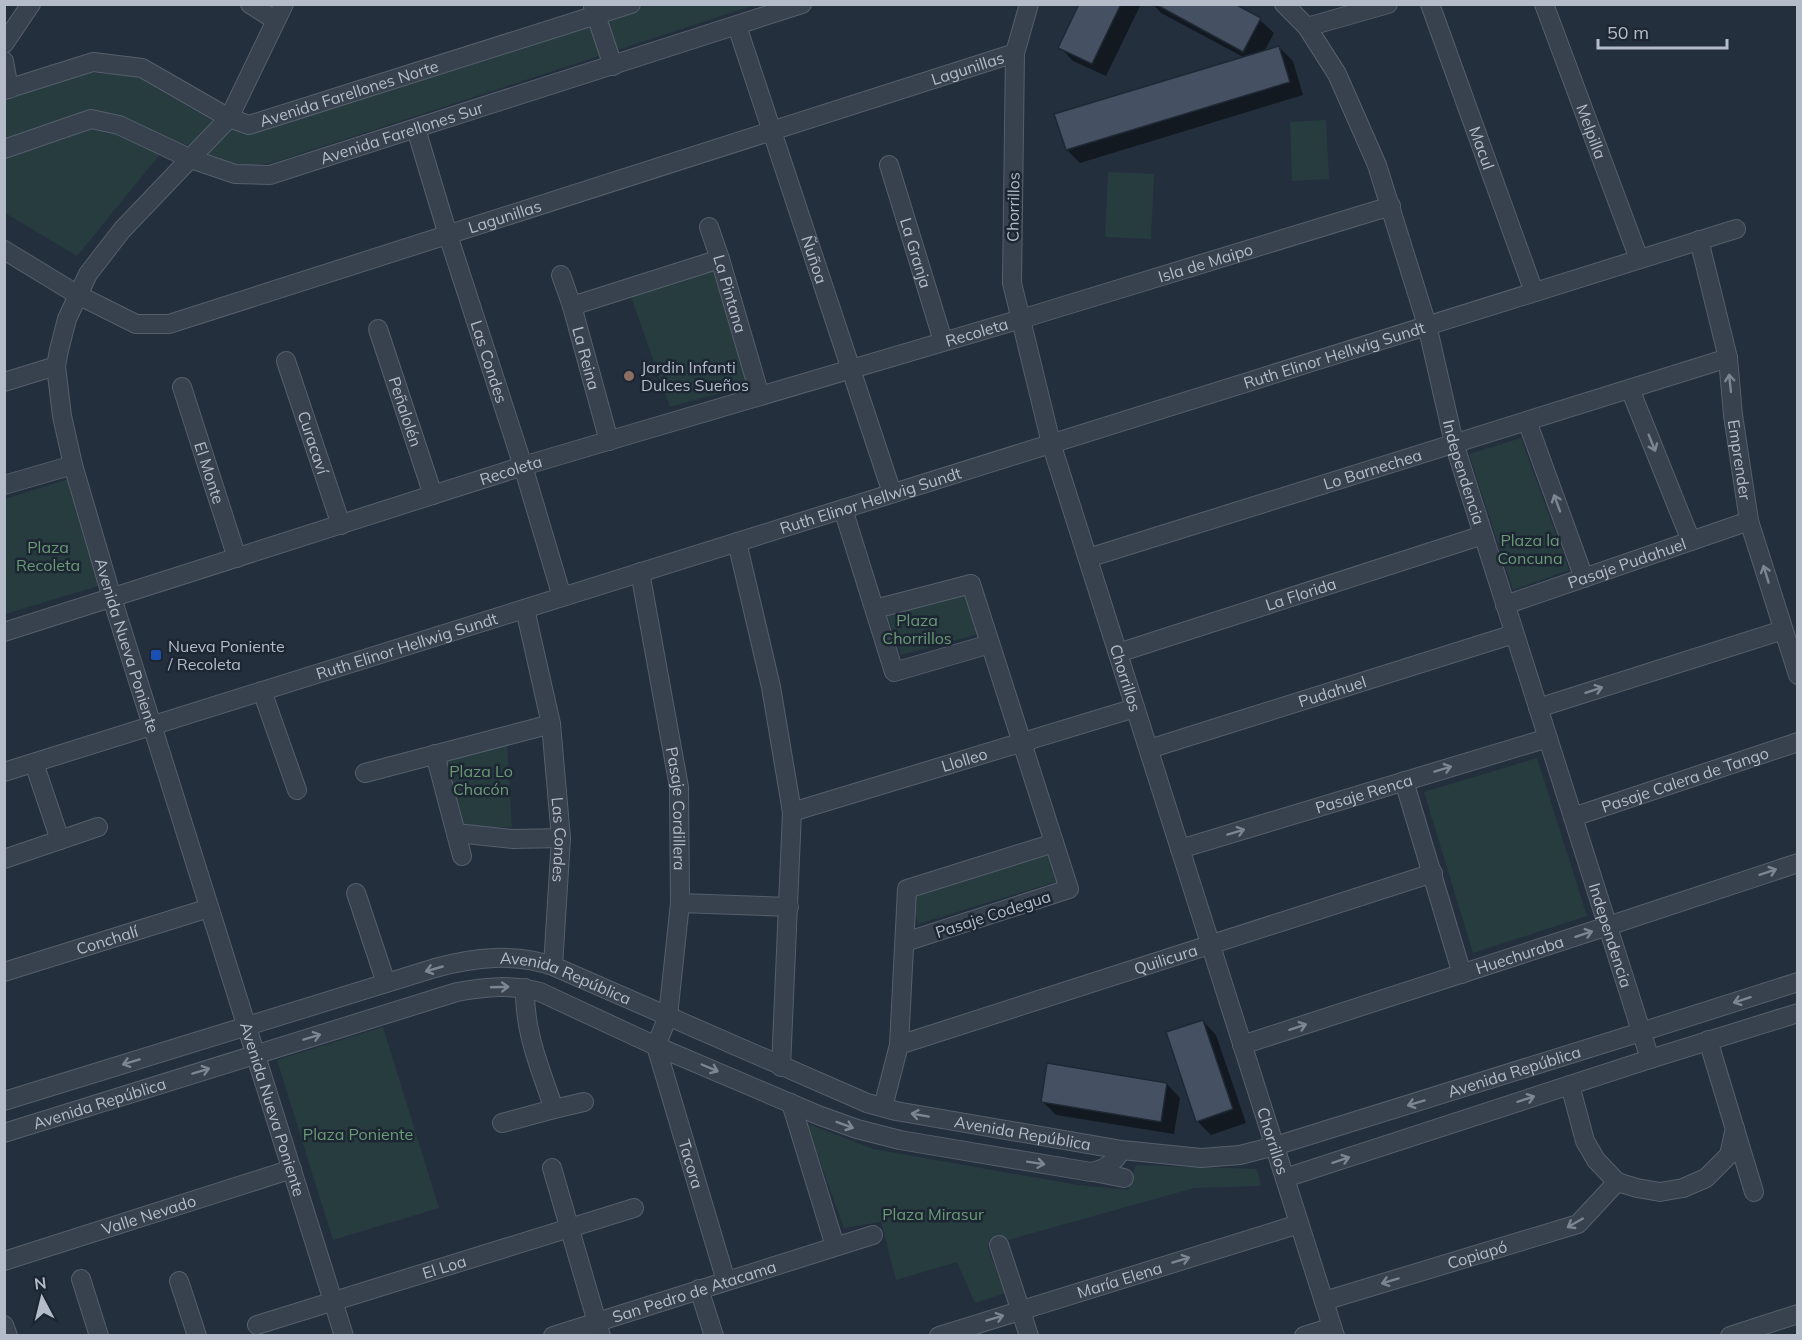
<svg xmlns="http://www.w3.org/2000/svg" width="1802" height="1340" viewBox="0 0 1802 1340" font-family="Mulish,sans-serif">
	<rect width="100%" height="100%" fill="#242f3e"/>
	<g fill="#263c3f">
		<path d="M 648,5 L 755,5 L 272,163 L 237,167 L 122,118 L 5,139 L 5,99 L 90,73 L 132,74 L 218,124 L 249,129 Z"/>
		<path d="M 1326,120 L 1329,179 L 1292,181 L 1290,122 Z"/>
		<path d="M 89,127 L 118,135 L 161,153 L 77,256 L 5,213 L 5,158 Z"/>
		<path d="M 1108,172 L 1154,174 L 1151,239 L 1105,237 Z"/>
		<path d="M 713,269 L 754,384 L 670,407 L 631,297 Z"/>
		<path d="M 1521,438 L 1569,570 L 1513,590 L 1469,454 Z"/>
		<path d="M 68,479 L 102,585 L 5,614 L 5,499 Z"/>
		<path d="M 966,593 L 979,634 L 901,655 L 887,615 Z"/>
		<path d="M 507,743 L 512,827 L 463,827 L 446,759 Z"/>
		<path d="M 1537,758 L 1587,916 L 1473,953 L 1424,792 Z"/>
		<path d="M 1047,853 L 1058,881 L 918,924 L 911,893 Z"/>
		<path d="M 383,1027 L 439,1208 L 333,1240 L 277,1060 Z"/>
		<path d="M 806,1123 L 873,1149 L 1078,1185 L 1128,1190 L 1136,1165 L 1257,1169 L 1261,1186 L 1194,1188 L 987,1246 L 1005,1293 L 975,1303 L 957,1262 L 896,1280 L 881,1222 L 844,1228 Z"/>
	</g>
	<g fill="#0007">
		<path d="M 1081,4 L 1141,4 L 1106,76 L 1073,61 L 1060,47 Z"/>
		<path d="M 1153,4 L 1232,4 L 1260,20 L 1274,33 L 1264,52 L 1279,47 L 1293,61 L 1303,95 L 1080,163 L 1067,150 L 1245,58 L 1161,13 Z"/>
		<path d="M 1203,1021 L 1216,1035 L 1246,1123 L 1211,1135 L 1197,1121 Z"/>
		<path d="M 1167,1084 L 1180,1098 L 1174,1134 L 1056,1115 L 1042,1101 Z"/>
	</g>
	<g fill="#455162" stroke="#1f2835" stroke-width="1.5">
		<path d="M 1079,4 L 1121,4 L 1092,64 L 1058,48 Z"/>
		<path d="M 1155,4 L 1235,4 L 1261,18 L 1243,52 Z"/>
		<path d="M 1279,46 L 1290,82 L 1066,150 L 1054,114 Z"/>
		<path d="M 1203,1020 L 1233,1109 L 1196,1122 L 1166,1032 Z"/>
		<path d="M 1047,1063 L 1167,1083 L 1161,1122 L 1041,1102 Z"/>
	</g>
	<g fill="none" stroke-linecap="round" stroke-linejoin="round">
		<defs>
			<g id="minor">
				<path d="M 250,4 L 275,20"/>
				<path id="s1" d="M 284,4 L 229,118 L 122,230 L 88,274 L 67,319 L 59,350 L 56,366 L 62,416 L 73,465 L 112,598 L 344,1336"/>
				<path id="s2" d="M 1029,4 L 1015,53 L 1012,283 L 1051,443 L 1335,1336"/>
				<path id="s3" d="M 1284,4 L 1307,27 L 1337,74 L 1377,165 L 1427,325 L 1454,443 L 1650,1059"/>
				<path id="s4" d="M 1430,4 L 1534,292"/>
				<path id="s5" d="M 1544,4 L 1639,259"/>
				<path d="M 593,6 L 613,66"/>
				<path id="s6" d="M 737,26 L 892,493"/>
				<path d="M 1307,27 L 1388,4"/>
				<path d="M 4,44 L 31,4"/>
				<path d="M 4,61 L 9,89"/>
				<path id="s7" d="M 4,90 L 93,62 L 142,68 L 229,118 L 249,125 L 631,4"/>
				<path id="s8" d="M 416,129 L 448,235 L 523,466 L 562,597"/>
				<path id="s9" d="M 4,149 L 91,119 L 119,125 L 191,159 L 235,174 L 270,175 L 802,4"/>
				<path id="s10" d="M 889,165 L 943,341"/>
				<path id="s11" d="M 709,227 L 720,259 L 760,396"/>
				<path id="s12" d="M 1699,240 L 1728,358 L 1733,415 L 1749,521 L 1798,675"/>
				<path id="s13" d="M 4,250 L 78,295 L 136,324 L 169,324 L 1015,53"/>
				<path id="s14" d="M 561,275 L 572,306 L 609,441"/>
				<path d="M 572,306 L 720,259"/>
				<path id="s15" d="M 378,329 L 433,495"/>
				<path id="s16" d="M 286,361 L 341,525"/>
				<path d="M 4,382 L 56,366"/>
				<path id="s17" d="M 182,387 L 237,558"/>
				<path d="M 1630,389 L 1691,541"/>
				<path d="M 1527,421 L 1584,578"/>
				<path d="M 4,485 L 73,465"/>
				<path d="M 843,509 L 894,672 L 990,644"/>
				<path d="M 737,542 L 771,687 L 792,812 L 781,1067"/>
				<path id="s18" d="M 1088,558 L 1728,358"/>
				<path id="s19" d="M 640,572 L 679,787 L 680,903 L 668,1016 L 656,1046"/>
				<path id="s20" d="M 1505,605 L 1749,521"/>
				<path id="s21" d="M 525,609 L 551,724 L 561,838 L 553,966"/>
				<path d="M 875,609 L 971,584 L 1069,889 L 905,942"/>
				<path id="s22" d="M 4,632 L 523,466 L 1021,319 L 1391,206"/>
				<path id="s23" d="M 1118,653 L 1483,535"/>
				<path d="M 262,691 L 297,790"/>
				<path d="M 1538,708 L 1783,630"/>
				<path id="s24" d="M 1149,749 L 1514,634"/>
				<path d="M 435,754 L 462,856"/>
				<path d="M 34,763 L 60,840"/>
				<path id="s25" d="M 4,772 L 1736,229"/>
				<path d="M 365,773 L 551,724"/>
				<path d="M 1404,781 L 1462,974"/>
				<path id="s26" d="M 792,812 L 1135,708"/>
				<path id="s27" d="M 1573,817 L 1798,742"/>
				<path d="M 456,833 L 513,839 L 561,838"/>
				<path id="s28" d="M 1180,849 L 1548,738"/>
				<path d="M 4,859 L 98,827"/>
				<path d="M 356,893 L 386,983"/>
				<path d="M 680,903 L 789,907"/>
				<path id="s29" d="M 4,972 L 209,908"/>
				<path d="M 1708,1040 L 1754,1192"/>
				<path id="s30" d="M 899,1045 L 1433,873"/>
				<path id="s31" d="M 1242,1045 L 1608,926 L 1798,863"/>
				<path id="s32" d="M 656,1046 L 726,1281"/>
				<path d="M 1570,1085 L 1585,1141 L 1596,1160 L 1617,1182 L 1637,1188 L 1660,1192 L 1683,1188 L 1706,1178 L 1729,1155 L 1735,1128"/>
				<path id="s33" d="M 4,1101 L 435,968 C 475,957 514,953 553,966 L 867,1103 L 896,1111 L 1122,1150 L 1201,1158 L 1240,1155 L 1275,1146 L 1641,1032 L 1798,982"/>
				<path d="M 791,1103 L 835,1246"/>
				<path d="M 883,1107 L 899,1045 L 907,889 L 1054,843"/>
				<path d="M 554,1109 L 584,1102"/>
				<path d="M 502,1123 L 554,1109 C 540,1068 524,1032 525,988"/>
				<path id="s34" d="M 4,1133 L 457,992 C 485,987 512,984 540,992 L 656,1046 L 818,1115 L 857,1129 L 900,1140 L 1091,1172 C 1107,1169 1113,1163 1122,1150"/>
				<path d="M 552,1168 L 601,1336"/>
				<path d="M 1094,1172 L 1124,1178"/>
				<path d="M 1285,1178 L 1650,1059 L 1798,1013"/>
				<path d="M 999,1245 L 1029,1336"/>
				<path id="s35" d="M 4,1261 L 292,1169"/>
				<path d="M 81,1279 L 99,1336"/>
				<path d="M 179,1281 L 197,1336"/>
				<path d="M 699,1289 L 714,1336"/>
				<path id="s36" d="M 1324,1301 L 1578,1224 L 1617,1182"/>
				<path d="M 4,1325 L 8,1336"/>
				<path id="s37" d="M 257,1325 L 634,1208"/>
				<path id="s38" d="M 553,1336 L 873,1235"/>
				<path id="s39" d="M 939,1336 L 1299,1224"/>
				<path d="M 1304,1336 L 1332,1327"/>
				<path d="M 1730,1336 L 1798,1314"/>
			</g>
		</defs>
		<use href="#minor" stroke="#565f6c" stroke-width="20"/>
		<use href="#minor" stroke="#38414e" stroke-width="18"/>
	</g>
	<defs><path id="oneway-shaft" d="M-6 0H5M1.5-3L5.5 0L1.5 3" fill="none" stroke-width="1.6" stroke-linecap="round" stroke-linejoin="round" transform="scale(1.5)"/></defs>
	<g stroke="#7c8592">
		<use href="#oneway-shaft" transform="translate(1730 383) rotate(-96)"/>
		<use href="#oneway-shaft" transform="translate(1652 443) rotate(68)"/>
		<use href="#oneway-shaft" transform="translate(1557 503) rotate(-110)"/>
		<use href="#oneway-shaft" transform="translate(1766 574) rotate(-107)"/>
		<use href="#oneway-shaft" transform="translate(1594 690) rotate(-18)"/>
		<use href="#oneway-shaft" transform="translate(1443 769) rotate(-17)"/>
		<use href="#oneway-shaft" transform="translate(1236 832) rotate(-17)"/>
		<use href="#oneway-shaft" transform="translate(1768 872) rotate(-19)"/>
		<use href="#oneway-shaft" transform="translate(1584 934) rotate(-18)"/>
		<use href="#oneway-shaft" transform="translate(434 969) rotate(164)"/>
		<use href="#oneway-shaft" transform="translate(500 987) rotate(-2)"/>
		<use href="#oneway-shaft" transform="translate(1742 1000) rotate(162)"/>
		<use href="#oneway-shaft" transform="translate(1298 1027) rotate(-18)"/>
		<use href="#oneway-shaft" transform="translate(312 1037) rotate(-17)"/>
		<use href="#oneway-shaft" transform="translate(131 1062) rotate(163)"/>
		<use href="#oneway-shaft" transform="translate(710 1068) rotate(23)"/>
		<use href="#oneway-shaft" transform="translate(201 1071) rotate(-17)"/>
		<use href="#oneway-shaft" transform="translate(1526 1099) rotate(-18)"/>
		<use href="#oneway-shaft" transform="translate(1416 1103) rotate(163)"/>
		<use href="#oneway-shaft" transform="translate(920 1115) rotate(-170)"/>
		<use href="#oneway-shaft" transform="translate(845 1125) rotate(20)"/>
		<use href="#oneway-shaft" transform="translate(1341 1160) rotate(-18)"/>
		<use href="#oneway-shaft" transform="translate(1036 1163) rotate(9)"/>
		<use href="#oneway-shaft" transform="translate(1575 1223) rotate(150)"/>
		<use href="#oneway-shaft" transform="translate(1181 1260) rotate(-17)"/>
		<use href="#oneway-shaft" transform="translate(1390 1281) rotate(163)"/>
		<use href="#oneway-shaft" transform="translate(995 1318) rotate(-17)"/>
	</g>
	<circle fill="#8d6e63" stroke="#1d2633" stroke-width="2" cx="629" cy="376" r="6"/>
	<rect fill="#1a4fb4" stroke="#1d2633" stroke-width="2" x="150" y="649" width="12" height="12" rx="3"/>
	<g text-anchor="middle" stroke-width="5" stroke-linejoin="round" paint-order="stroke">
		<g font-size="16" fill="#b4bcc9" stroke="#1d2633">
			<text dy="6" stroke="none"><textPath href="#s13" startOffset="1023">Lagunillas</textPath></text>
			<text dy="6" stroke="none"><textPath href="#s7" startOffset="369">Avenida Farellones Norte</textPath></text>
			<text dy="6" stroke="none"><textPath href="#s5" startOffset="136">Melpilla</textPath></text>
			<text dy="6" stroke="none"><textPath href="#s9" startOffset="420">Avenida Farellones Sur</textPath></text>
			<text dy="6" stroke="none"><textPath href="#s4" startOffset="153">Macul</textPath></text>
			<text transform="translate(1013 207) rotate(-89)" y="6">Chorrillos</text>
			<text dy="6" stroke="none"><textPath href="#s13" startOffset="537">Lagunillas</textPath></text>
			<text dy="6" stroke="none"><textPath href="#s10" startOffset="92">La Granja</textPath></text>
			<text dy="6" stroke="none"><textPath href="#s6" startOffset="246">Ñuñoa</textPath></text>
			<text dy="6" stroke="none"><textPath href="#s22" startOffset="1257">Isla de Maipo</textPath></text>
			<text dy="6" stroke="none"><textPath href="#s11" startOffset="70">La Pintana</textPath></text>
			<text dy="6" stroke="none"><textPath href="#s22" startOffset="1018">Recoleta</textPath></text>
			<text dy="6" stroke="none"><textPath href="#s25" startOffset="1394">Ruth Elinor Hellwig Sundt</textPath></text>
			<text dy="6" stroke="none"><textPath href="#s14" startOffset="87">La Reina</textPath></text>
			<text dy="6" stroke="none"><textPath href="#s8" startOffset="244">Las Condes</textPath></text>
			<text dy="6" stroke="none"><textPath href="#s15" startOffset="87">Peñalolén</textPath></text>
			<text dy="6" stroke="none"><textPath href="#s16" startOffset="86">Curacaví</textPath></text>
			<text dy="6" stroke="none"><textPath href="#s12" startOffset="224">Emprender</textPath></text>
			<text dy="6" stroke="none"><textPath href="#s18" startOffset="298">Lo Barnechea</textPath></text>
			<text dy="6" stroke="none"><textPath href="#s22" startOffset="532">Recoleta</textPath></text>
			<text dy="6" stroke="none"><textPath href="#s17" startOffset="90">El Monte</textPath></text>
			<text dy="6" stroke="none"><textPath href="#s3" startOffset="507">Independencia</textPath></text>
			<text dy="6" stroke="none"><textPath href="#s25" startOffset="908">Ruth Elinor Hellwig Sundt</textPath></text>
			<text dy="6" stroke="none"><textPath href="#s20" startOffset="129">Pasaje Pudahuel</textPath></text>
			<text dy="6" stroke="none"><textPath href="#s23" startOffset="192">La Florida</textPath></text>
			<text dy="6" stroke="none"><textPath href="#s1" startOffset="724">Avenida Nueva Poniente</textPath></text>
			<text dy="6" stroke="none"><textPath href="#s25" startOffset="422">Ruth Elinor Hellwig Sundt</textPath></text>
			<text dy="6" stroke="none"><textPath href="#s2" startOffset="692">Chorrillos</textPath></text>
			<text dy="6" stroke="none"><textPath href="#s24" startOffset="192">Pudahuel</textPath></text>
			<text dy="6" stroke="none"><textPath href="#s26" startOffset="180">Llolleo</textPath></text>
			<text dy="6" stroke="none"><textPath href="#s27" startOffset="118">Pasaje Calera de Tango</textPath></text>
			<text dy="6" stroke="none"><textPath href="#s28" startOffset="192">Pasaje Renca</textPath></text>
			<text dy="6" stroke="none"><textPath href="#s19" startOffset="240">Pasaje Cordillera</textPath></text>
			<text dy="6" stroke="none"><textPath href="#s21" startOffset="234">Las Condes</textPath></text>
			<text transform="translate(993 914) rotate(-18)" y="6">Pasaje Codegua</text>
			<text dy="6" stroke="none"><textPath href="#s3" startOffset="993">Independencia</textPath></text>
			<text dy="6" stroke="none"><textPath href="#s29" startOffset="108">Conchalí</textPath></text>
			<text dy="6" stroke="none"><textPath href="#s31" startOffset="292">Huechuraba</textPath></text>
			<text dy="6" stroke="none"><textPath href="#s30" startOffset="280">Quilicura</textPath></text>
			<text dy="6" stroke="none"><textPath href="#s33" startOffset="586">Avenida República</textPath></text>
			<text dy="6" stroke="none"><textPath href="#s33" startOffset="1578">Avenida República</textPath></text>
			<text dy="6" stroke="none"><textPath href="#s34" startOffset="100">Avenida República</textPath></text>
			<text dy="6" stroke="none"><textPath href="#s1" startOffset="1210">Avenida Nueva Poniente</textPath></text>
			<text dy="6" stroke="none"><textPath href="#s33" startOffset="1072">Avenida República</textPath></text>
			<text dy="6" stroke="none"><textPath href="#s2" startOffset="1178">Chorrillos</textPath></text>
			<text dy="6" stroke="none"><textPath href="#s32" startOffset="123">Tacora</textPath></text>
			<text dy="6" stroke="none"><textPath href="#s35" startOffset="152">Valle Nevado</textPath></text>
			<text dy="6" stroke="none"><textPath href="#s36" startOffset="160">Copiapó</textPath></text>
			<text dy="6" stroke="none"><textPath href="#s37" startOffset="196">El Loa</textPath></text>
			<text dy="6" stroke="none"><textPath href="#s39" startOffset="189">María Elena</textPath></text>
			<text dy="6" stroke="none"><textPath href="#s38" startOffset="148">San Pedro de Atacama</textPath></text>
		</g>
		<g font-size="16" fill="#b4bcc9" stroke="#1d2633" text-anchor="start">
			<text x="641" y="373">Jardin Infanti<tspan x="641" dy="18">Dulces Sueños</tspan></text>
			<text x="168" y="652">Nueva Poniente<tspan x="168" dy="18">/ Recoleta</tspan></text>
		</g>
		<g font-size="16" fill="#6b9a76" stroke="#1d2633">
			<text x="1530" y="546">Plaza la<tspan x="1530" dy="18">Concuna</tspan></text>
			<text x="48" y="553">Plaza<tspan x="48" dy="18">Recoleta</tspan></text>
			<text x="917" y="626">Plaza<tspan x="917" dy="18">Chorrillos</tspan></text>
			<text x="481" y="777">Plaza Lo<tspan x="481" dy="18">Chacón</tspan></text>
			<text x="358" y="1140">Plaza Poniente</text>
			<text x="933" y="1220">Plaza Mirasur</text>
		</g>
	</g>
	<rect width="1802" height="1340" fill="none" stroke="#b4bcc9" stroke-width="12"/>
	<g transform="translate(42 1298) rotate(353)" stroke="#1d2633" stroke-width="4.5" paint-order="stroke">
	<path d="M0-4.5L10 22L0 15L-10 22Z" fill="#b4bcc9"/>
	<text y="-9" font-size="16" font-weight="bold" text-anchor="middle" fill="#b4bcc9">N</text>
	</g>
	<path d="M1598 39v9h129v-9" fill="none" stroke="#b4bcc9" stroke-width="3"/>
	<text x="1607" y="39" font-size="18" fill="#b4bcc9" stroke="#1d2633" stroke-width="4.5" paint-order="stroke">50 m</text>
</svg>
